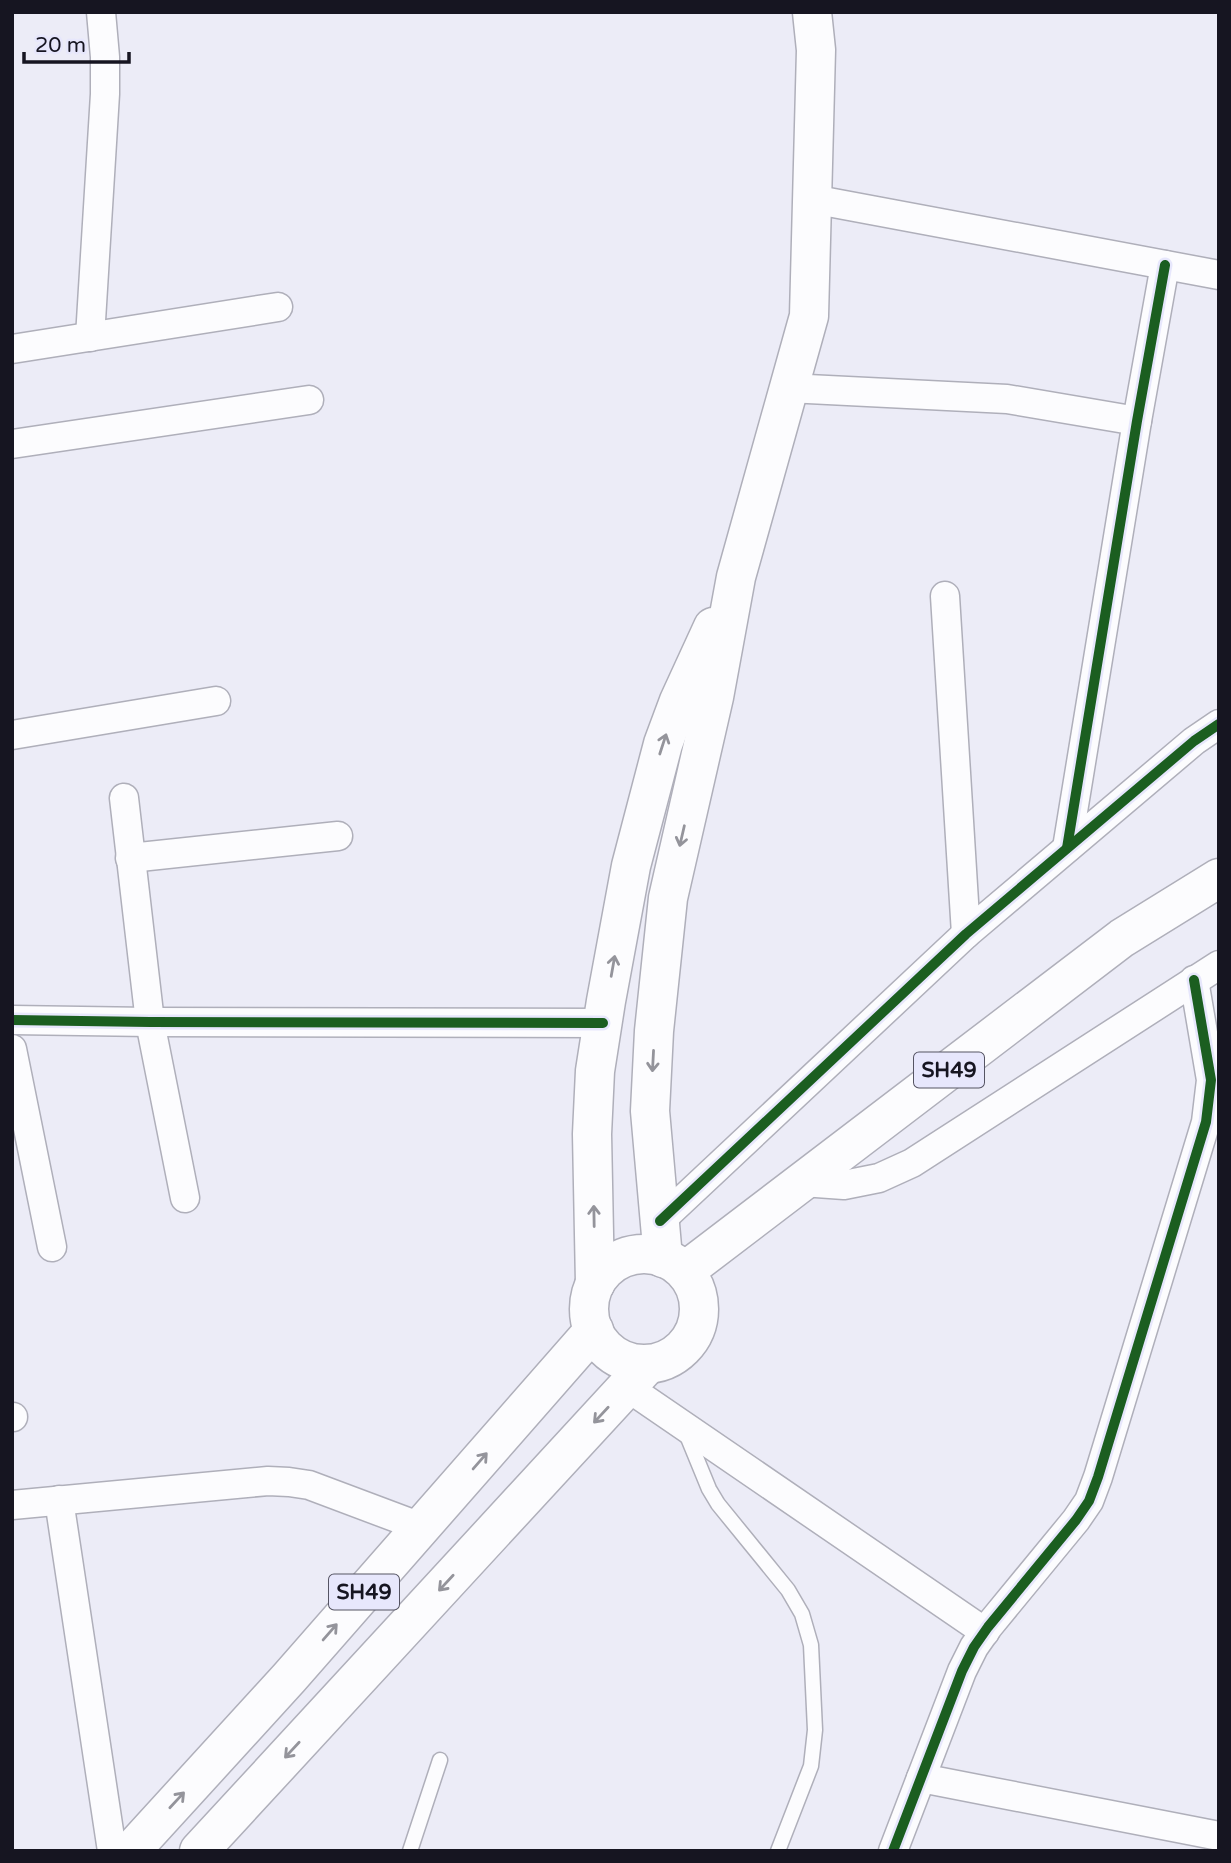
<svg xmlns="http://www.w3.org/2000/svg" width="1231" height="1863" viewBox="0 0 1231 1863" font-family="'Varela Round',sans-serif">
	<rect width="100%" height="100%" fill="#ececf7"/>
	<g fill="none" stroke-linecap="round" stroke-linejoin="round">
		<defs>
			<g id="service">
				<path d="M 686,1433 L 709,1489 L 718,1504 L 788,1590 L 802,1614 L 811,1645 L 815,1730 L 811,1766 L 778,1851"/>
				<path d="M 410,1851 L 440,1760"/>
			</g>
			<g id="minor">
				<path d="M 812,199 L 1219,275"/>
				<path d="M 90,337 L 105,94 L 105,57 L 101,12"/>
				<path d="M 12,349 L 278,307"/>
				<path d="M 788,388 L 1007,399 L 1137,421"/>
				<path d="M 12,444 L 309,400"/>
				<path d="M 945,596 L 966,934"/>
				<path d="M 12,735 L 216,701"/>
				<path d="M 124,798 L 150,1022 L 185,1198"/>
				<path d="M 1067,848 L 1137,421 L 1165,265"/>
				<path d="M 130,858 L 338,836"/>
				<path d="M 12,1020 L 150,1022 L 603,1023"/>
				<path d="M 12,1049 L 52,1247"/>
				<path d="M 802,1182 L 844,1185 L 879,1178 L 912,1163 L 1219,965"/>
				<path d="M 660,1221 L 966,934 L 1194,741 L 1219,724"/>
				<path d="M 627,1387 L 985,1632"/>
				<path d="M 12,1417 L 13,1417"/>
				<path d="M 59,1500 L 112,1851"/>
				<path d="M 12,1505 L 268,1481 L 289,1482 L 309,1485 L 421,1527"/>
				<path d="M 921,1778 L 1219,1836"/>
				<path d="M 893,1851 L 962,1671 L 974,1647 L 988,1627 L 1076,1520 L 1089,1501 L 1098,1477 L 1206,1122 L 1211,1080 L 1194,980"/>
			</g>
			<g id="primary">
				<circle cx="644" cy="1309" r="55"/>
				<path d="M 663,1258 L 650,1111 L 654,1031 L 668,898 L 714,697 L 736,577 L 809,316 L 816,50 L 812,12"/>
				<path d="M 685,1271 L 1122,938 L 1219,878"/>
				<path d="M 595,1284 L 592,1134 L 595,1071 L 606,1001 L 631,866 L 663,744 L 679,701 L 713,627"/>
				<path d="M 131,1851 L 289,1678 L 594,1330"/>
				<path d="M 199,1851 L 647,1365"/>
			</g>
		</defs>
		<use href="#service" stroke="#afafba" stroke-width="17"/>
		<use href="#minor" stroke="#afafba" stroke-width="31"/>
		<use href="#primary" stroke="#afafba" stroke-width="41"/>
		<use href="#service" stroke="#fcfcfe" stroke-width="14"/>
		<use href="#minor" stroke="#fcfcfe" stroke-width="28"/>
		<use href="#primary" stroke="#fcfcfe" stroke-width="38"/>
		<defs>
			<g id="cycleway">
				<path d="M 1067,848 L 1137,421 L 1165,265"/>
				<path d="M 12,1020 L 150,1022 L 603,1023"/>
				<path d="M 660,1221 L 966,934 L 1194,741 L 1219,724"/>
				<path d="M 893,1851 L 962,1671 L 974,1647 L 988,1627 L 1076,1520 L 1089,1501 L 1098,1477 L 1206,1122 L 1211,1080 L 1194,980"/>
			</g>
		</defs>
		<use href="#cycleway" stroke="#e7e7fc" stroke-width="15"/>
		<use href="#cycleway" stroke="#1b5e20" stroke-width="10"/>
	</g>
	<defs><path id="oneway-shaft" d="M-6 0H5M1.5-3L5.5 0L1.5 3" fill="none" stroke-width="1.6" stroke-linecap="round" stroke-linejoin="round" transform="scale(1.75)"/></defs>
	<g stroke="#94949b">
		<use href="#oneway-shaft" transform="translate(663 744) rotate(-72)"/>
		<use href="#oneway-shaft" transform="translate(682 836) rotate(103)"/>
		<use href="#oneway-shaft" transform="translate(613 966) rotate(-80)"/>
		<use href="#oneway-shaft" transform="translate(653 1061) rotate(93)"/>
		<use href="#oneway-shaft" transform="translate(594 1216) rotate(-91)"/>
		<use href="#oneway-shaft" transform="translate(601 1415) rotate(133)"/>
		<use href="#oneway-shaft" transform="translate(480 1461) rotate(-49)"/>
		<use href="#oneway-shaft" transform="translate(446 1583) rotate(133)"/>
		<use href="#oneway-shaft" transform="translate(330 1632) rotate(-49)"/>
		<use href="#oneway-shaft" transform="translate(292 1750) rotate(133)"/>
		<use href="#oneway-shaft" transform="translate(177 1800) rotate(-47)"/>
	</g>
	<g text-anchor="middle" stroke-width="7" stroke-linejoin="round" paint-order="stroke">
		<g fill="#e7e7fc" stroke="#555463" stroke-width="2">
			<rect x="914" y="1052.5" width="70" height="35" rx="5"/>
			<rect x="329" y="1574.5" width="70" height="35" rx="5"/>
		</g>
		<g font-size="21" font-weight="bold" fill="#161521">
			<text x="949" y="1077">SH49</text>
			<text x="364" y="1599">SH49</text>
		</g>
	</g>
	<rect width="1231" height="1863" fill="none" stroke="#161521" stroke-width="28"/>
	<path d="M24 52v10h105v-10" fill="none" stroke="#161521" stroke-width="3.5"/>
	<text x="35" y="52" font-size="21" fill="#161521" stroke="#e7e7fc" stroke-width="5" paint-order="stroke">20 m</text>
</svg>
